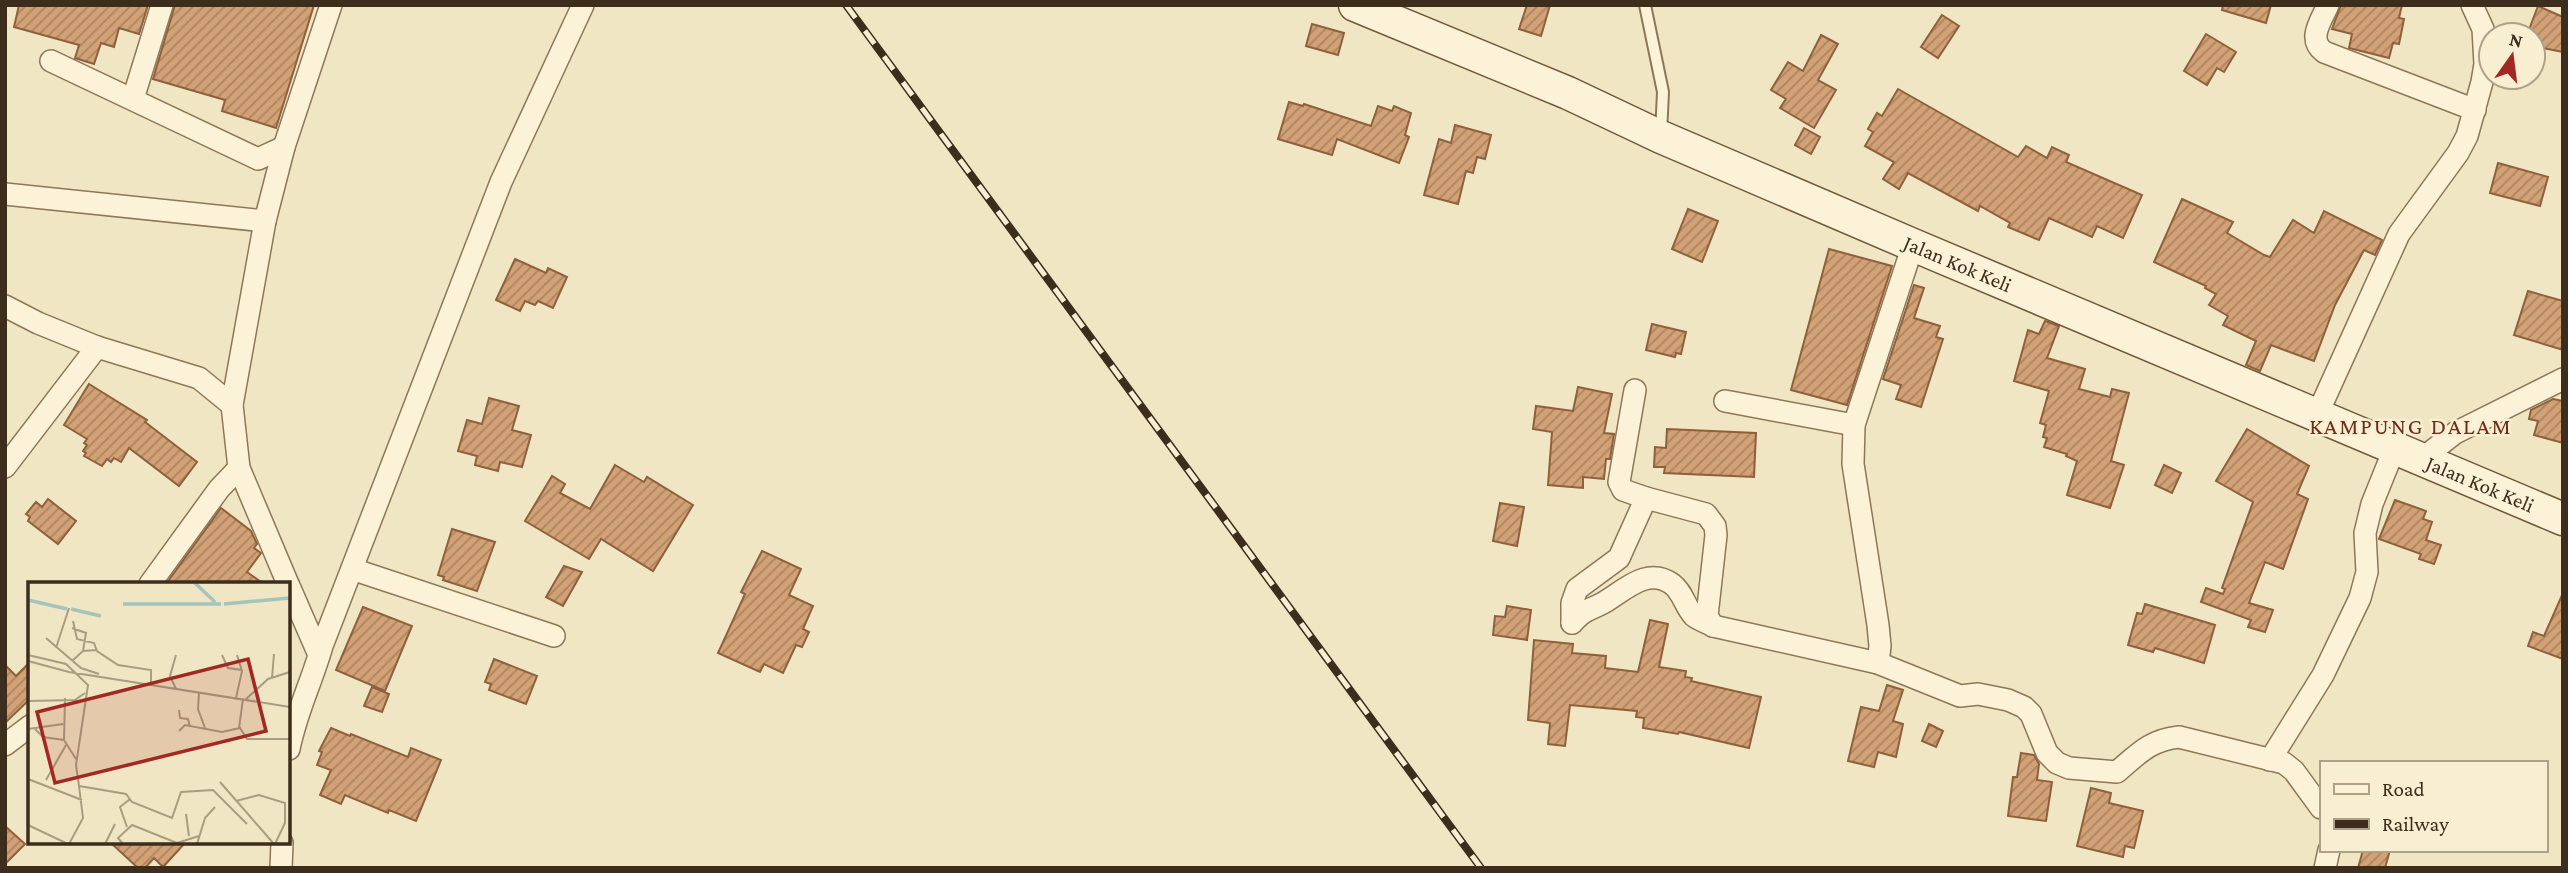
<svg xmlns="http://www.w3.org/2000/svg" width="2568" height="873" viewBox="0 0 2568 873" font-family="'Crimson Pro',serif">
	<defs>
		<pattern id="building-hatch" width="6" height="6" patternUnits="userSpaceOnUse" patternTransform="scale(1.75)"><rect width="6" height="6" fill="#d2a176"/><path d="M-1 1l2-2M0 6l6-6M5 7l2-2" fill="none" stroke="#ac8460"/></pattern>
	</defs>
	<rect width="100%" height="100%" fill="#f1e6c3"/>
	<g fill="url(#building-hatch)" stroke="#8e603c" stroke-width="2">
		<path d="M 19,5 L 148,5 L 139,34 L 119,28 L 114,47 L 101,43 L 94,64 L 75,58 L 79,45 L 14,27 Z"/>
		<path d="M 175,5 L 314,5 L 276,128 L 222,111 L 225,100 L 153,79 Z"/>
		<path d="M 1527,5 L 1550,5 L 1541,36 L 1519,29 Z"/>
		<path d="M 2223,5 L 2271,5 L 2266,23 L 2222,10 Z"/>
		<path d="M 2341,5 L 2402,5 L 2399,18 L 2404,19 L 2399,44 L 2393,43 L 2389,58 L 2349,48 L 2352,34 L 2332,29 Z"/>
		<path d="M 2538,6 L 2563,17 L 2563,52 L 2533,46 L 2533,35 L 2527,35 Z"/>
		<path d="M 1942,15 L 1959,26 L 1938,58 L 1921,47 Z"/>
		<path d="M 1312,24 L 1344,33 L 1338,55 L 1306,46 Z"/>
		<path d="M 2206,34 L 2236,52 L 2224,72 L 2217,68 L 2207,85 L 2184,71 Z"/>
		<path d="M 1821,35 L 1838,44 L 1818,80 L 1836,90 L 1814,128 L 1780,108 L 1786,99 L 1771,90 L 1788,62 L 1803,71 Z"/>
		<path d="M 1898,89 L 2018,157 L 2026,146 L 2047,158 L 2052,147 L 2069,155 L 2066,162 L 2142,195 L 2123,238 L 2097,226 L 2092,237 L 2049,218 L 2039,240 L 2008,227 L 2010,223 L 1980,206 L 1978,211 L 1908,173 L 1899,189 L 1883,179 L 1894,162 L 1865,146 L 1873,132 L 1868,129 L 1877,113 L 1882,116 Z"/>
		<path d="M 1289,102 L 1303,106 L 1304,104 L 1371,126 L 1378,106 L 1392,111 L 1394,106 L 1411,113 L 1405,135 L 1409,137 L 1399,163 L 1337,139 L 1332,155 L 1278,139 Z"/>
		<path d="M 1455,125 L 1491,135 L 1485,159 L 1477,157 L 1473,173 L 1466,171 L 1458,204 L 1424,195 L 1439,139 L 1451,143 Z"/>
		<path d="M 1804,128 L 1820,137 L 1811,154 L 1795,145 Z"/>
		<path d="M 2498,163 L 2548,177 L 2540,206 L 2490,193 Z"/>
		<path d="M 2182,199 L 2233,222 L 2227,233 L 2264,255 L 2270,257 L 2293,220 L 2314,233 L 2324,211 L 2382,240 L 2375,255 L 2364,250 L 2335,305 L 2314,361 L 2271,345 L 2260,371 L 2246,365 L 2256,341 L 2223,325 L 2228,316 L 2209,305 L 2216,294 L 2205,288 L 2206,286 L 2154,262 Z"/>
		<path d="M 1688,209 L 1718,221 L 1702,262 L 1672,249 Z"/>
		<path d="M 1829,249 L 1892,266 L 1847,405 L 1791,390 Z"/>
		<path d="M 515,259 L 546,273 L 548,268 L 567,277 L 553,308 L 538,301 L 535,305 L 525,301 L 520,311 L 496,300 Z"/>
		<path d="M 1914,285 L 1924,288 L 1914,318 L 1940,326 L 1936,337 L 1943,339 L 1921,407 L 1896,399 L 1901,385 L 1883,379 Z"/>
		<path d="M 2528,291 L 2563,301 L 2563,350 L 2514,335 Z"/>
		<path d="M 2045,321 L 2059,326 L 2047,358 L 2085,369 L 2079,389 L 2110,397 L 2112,389 L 2129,393 L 2111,461 L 2124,465 L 2110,508 L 2067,495 L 2077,461 L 2066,456 L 2067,454 L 2044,447 L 2047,438 L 2043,437 L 2046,425 L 2040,423 L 2049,391 L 2014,381 L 2028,330 L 2039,334 Z"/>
		<path d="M 1652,324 L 1686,332 L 1681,354 L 1676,353 L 1675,357 L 1646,350 Z"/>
		<path d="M 89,384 L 147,420 L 145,422 L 197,462 L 179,486 L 129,448 L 121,462 L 114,458 L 111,462 L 107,459 L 102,466 L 84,456 L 86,453 L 83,451 L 87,445 L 84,443 L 87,439 L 64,425 Z"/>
		<path d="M 1578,387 L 1612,394 L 1604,433 L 1614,434 L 1610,459 L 1606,459 L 1604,479 L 1583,477 L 1583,488 L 1548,485 L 1552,432 L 1533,429 L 1536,406 L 1573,411 Z"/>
		<path d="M 489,398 L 519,406 L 512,430 L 531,435 L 522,467 L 500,462 L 498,471 L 475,465 L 477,456 L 458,451 L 467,420 L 482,424 Z"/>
		<path d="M 2553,399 L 2563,401 L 2563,443 L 2534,435 L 2538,421 L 2529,419 L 2531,410 Z"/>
		<path d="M 1667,429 L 1756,433 L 1754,477 L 1664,473 L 1665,467 L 1654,467 L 1655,447 L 1666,448 Z"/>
		<path d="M 2247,429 L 2309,466 L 2297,494 L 2308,499 L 2283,569 L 2265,562 L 2249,603 L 2273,610 L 2265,632 L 2248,627 L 2251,620 L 2201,602 L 2206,588 L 2223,594 L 2225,589 L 2222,588 L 2253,502 L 2216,481 Z"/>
		<path d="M 615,465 L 644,482 L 647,477 L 693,505 L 653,571 L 601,539 L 589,559 L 525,521 L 552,476 L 565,484 L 560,493 L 590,509 Z"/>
		<path d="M 2164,465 L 2181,473 L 2172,493 L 2155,485 Z"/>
		<path d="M 48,499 L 76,521 L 58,544 L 28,521 L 30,517 L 26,514 L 36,502 L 42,507 Z"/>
		<path d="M 2395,500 L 2426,511 L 2423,519 L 2432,522 L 2426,540 L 2441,545 L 2434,564 L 2419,559 L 2421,554 L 2379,539 Z"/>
		<path d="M 1500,503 L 1524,507 L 1517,546 L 1493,541 Z"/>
		<path d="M 221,508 L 251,531 L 257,544 L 254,548 L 261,553 L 247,572 L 264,584 L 166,584 Z"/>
		<path d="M 452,529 L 495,542 L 477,591 L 443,580 L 444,577 L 438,575 Z"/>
		<path d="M 762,551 L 801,569 L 789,595 L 813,606 L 803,629 L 809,632 L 802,647 L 796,645 L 783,673 L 764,664 L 760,672 L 718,653 L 745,594 L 741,592 Z"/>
		<path d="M 564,566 L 582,572 L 563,606 L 546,597 Z"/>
		<path d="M 2563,593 L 2563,659 L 2528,646 L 2533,632 L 2544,636 Z"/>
		<path d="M 2145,604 L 2215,625 L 2204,663 L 2155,648 L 2153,652 L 2128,645 L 2137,613 L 2142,614 Z"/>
		<path d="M 1507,606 L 1531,610 L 1527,640 L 1493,635 L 1495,616 L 1505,617 Z"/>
		<path d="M 363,607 L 412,626 L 385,691 L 336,670 Z"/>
		<path d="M 1650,620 L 1668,624 L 1659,667 L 1686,671 L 1685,677 L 1692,678 L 1691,681 L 1761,697 L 1749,748 L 1679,732 L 1678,734 L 1643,728 L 1644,718 L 1636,717 L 1637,711 L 1570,705 L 1565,746 L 1548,744 L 1550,723 L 1528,720 L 1534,640 L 1573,644 L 1572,653 L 1606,656 L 1605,668 L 1638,672 Z"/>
		<path d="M 494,659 L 537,676 L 526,704 L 489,690 L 491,684 L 485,682 Z"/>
		<path d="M 30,662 L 30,699 L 5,723 L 5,665 L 16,676 Z"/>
		<path d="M 1887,685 L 1903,690 L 1893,721 L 1903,724 L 1896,757 L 1878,752 L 1874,767 L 1848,761 L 1861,707 L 1879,711 Z"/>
		<path d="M 372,687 L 389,694 L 382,712 L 364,706 Z"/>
		<path d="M 1929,724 L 1943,731 L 1936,747 L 1922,741 Z"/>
		<path d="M 331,728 L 350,736 L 351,734 L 408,757 L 411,748 L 441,760 L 416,821 L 389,810 L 388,813 L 345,795 L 341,804 L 320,795 L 331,770 L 317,765 L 322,752 L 319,751 Z"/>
		<path d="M 2021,753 L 2034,755 L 2039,764 L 2037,780 L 2052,782 L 2046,821 L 2008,816 L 2013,777 L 2017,777 Z"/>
		<path d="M 2091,788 L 2111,793 L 2109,803 L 2143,811 L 2134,848 L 2125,846 L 2123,857 L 2077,846 Z"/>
		<path d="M 5,826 L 25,844 L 5,864 Z"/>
		<path d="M 111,843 L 185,843 L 163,867 L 154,858 L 145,868 L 138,868 Z"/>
		<path d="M 2363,850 L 2390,850 L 2385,868 L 2358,868 Z"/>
	</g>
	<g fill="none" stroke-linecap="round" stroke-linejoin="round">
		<defs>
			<path id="lane" d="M 1645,5 L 1663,92 L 1661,134"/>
			<g id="street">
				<path d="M 2328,5 C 2321,21 2307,39 2324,52 L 2475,110"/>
				<path d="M 51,61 L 258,159 L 284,147"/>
				<path d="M 133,99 L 162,5"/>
				<path d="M 5,194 L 265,221"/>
				<path d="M 5,306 L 38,323 L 97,347 L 199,378 L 232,405"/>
				<path d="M 1635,390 L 1619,482 L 1623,490 L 1646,498 L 1706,514 L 1715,526 L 1716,535 L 1707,616 L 1713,626"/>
				<path d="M 1725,401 L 1854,425"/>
				<path d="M 2317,415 L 2399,234 L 2458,153 L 2467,136 L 2482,82 L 2485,64 L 2483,29 L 2472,5"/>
				<path d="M 2423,458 L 2455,433 L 2563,379"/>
				<path d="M 5,467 L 97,347"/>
				<path d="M 352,569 L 554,636"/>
				<path d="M 150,584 L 219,489 L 239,468"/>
				<path d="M 288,584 L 239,468 L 232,405 L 265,221 L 284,147 L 331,5"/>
				<path d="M 289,586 L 319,655"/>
				<path d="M 1572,623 C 1586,608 1588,611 1603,603 C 1624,591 1647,566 1672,584 C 1683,592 1685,607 1694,616 C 1699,620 1708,623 1713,626 L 1878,663 L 1960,696 L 1978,694 L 2008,700 L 2024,707 L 2031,714 L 2047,753 L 2057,763 L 2069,768 L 2117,772 C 2138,754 2150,740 2179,737 L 2284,763 L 2294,771 L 2321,808"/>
				<path d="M 1572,623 L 1572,603 L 1577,589 L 1619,558 L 1646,498"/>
				<path d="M 1878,663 L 1880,646 L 1878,625 L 1853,464 L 1854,425 L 1913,245"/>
				<path d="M 5,745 L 30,726"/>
				<path d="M 289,749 C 296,713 312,681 322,646 L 501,182 L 583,5"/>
				<path d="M 2270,760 L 2323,675 L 2360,598 L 2367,572 L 2365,533 L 2372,504 L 2395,447"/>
				<path d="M 281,868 L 282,843"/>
				<path d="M 2325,868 L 2329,850"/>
			</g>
			<g id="secondary">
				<path id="s1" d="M 1355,5 L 1568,93 L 1661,137 L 1913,245 L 2563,519"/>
			</g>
		</defs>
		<use href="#lane" stroke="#8d7758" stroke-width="14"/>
		<use href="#street" stroke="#8d7758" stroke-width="24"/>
		<use href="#secondary" stroke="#6f573b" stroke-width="35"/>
		<use href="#lane" stroke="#fbf2d7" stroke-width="10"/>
		<use href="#street" stroke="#fbf2d7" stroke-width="21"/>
		<use href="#secondary" stroke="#fbf2d7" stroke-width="32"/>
		<defs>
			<path id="rail" d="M 846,5 L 1481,868"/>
		</defs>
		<use href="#rail" stroke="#3c2d1d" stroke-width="8"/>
		<use href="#rail" stroke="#f8efd3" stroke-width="5" stroke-dasharray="16" stroke-linecap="butt"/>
	</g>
	<g text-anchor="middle" stroke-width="5" stroke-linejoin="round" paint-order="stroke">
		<g font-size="21" fill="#3c2d1d" stroke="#f8efd3">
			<text dy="7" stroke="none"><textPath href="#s1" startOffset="656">Jalan Kok Keli</textPath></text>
			<text dy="7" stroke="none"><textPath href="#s1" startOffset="1223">Jalan Kok Keli</textPath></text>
		</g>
		<g font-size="23" letter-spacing="2" fill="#6c2e19" stroke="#f8efd3">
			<text x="2411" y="434">KAMPUNG DALAM</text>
		</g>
	</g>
	<g transform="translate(28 582)">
		<rect width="262" height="262" fill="#f1e6c3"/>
		<path fill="none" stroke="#a5c4bc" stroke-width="3.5" d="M 167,1 L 187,20M 0,18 L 39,27M 95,22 L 193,22M 196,22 L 262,16M 43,27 L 73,34"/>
		<path fill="none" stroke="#a99c81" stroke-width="2" d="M 45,39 L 49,57 L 66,61 L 69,69 L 90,83 L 123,88 L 123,103M 44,46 L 58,51 L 55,69M 18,56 L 53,86 L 71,92M 28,66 L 41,26M 0,73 L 38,82 L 60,103 L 48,183 L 51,204M 148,73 L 142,94 L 148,107M 194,73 L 200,86 L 214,88M 0,79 L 41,90 L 262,125M 44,79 L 55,69 L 69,68M 244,96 L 246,72M 171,111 L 170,127 L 177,146M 37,116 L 36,158 L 48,177M 208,116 L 214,89 L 209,73M 217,118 L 240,97 L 262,90M 0,119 L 47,118 L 57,111M 151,128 L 152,136 L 160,137 L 162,145M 211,146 L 215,117M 0,147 L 35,142M 7,147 L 15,155 L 36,158M 151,149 L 157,143 L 194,150 L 212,146 L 219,157 L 262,157M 0,197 L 54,218M 18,198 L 38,163M 192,200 L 246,262M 208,219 L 231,213 L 257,221 L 257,241 L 247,262M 158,232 L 161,254M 0,243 L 40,262M 99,245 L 92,225 L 102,217M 41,262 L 55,236 L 51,204 L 98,212 L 104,220 L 144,236 L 153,210 L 185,208 L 219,242M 77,262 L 87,242M 95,262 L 90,256 L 104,243 L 149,261 L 171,254M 169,262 L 177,236 L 187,225"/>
		<path fill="#a12823" fill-opacity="0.15" stroke="#a12823" stroke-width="3.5" d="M 220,77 L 238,149 L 27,201 L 9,130 Z"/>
		<rect width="262" height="262" fill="none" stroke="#3c2d1d" stroke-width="3.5"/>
	</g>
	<rect width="2568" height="873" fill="none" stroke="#3c2d1d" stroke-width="14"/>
	<rect x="2320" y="761" width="228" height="91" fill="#f8efd3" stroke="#ada18a" stroke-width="2"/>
	<rect x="2334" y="784" width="35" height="10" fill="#fbf2d7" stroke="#ada18a" stroke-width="2"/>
	<text x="2382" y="796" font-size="21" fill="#3c2d1d">Road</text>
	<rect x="2334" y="819" width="35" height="10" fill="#3c2d1d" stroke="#ada18a" stroke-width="2"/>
	<text x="2382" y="831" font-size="21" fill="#3c2d1d">Railway</text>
	<g transform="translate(2512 56) rotate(14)"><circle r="33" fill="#f8efd3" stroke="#ada18a" stroke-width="2"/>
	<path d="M0-5L12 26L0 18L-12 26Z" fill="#a12823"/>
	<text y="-10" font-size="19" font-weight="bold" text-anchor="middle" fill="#3c2d1d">N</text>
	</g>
</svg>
